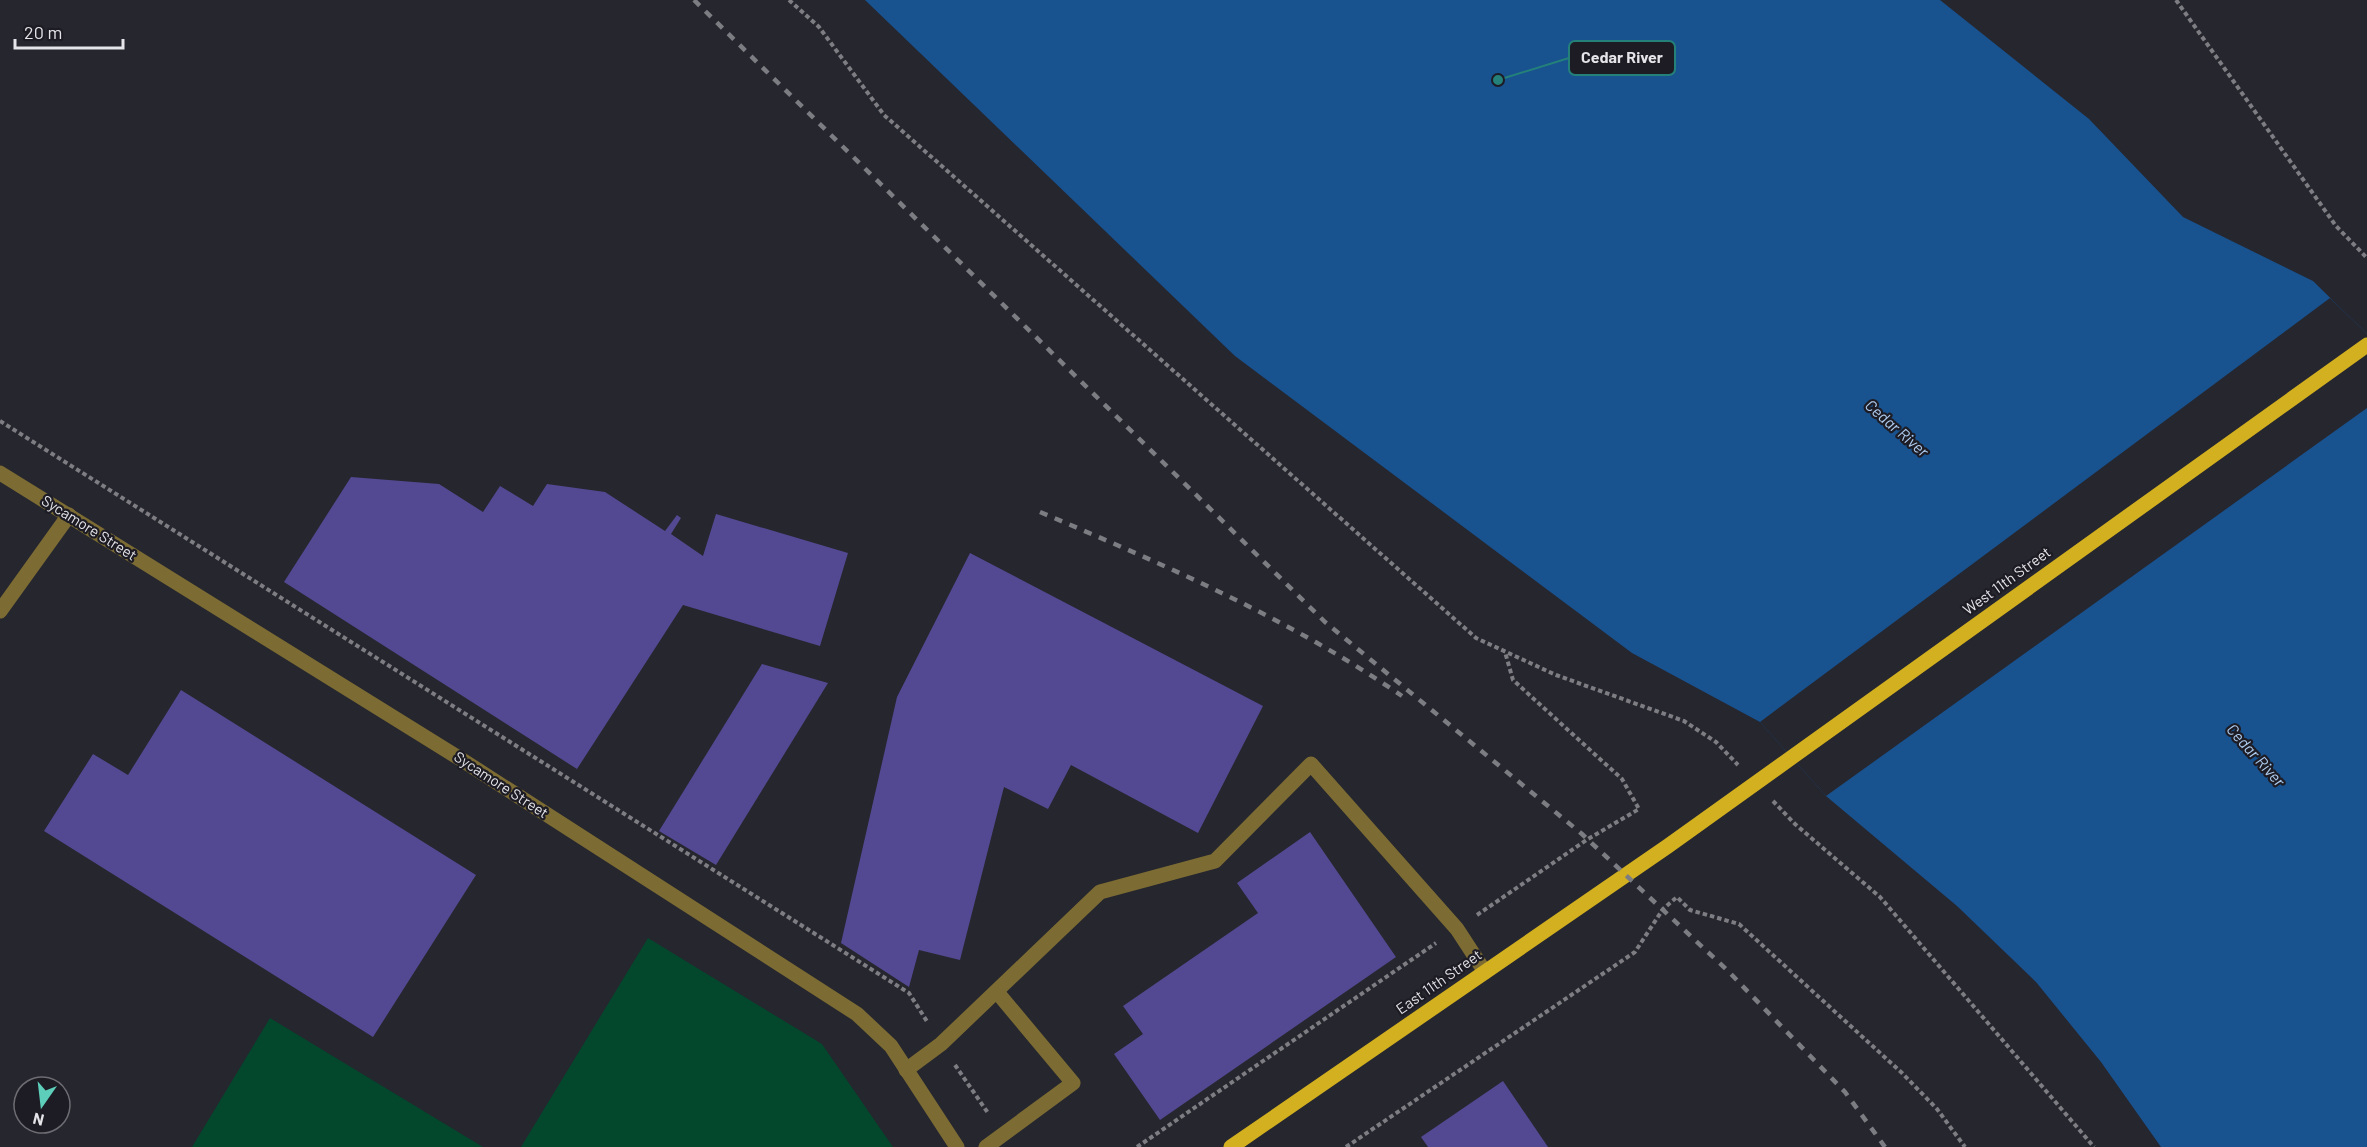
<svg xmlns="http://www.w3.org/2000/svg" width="2367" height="1147" viewBox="0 0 2367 1147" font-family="Barlow,sans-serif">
	<rect width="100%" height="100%" fill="#26262e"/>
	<g fill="#03472d">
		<path d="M 648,938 L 822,1044 L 893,1147 L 521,1147 Z"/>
		<path d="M 270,1018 L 483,1147 L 192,1147 Z"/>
	</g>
	<path fill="#18528f" d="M 865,0 L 1940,0 L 2089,119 L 2183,217 L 2313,281 L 2367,334 L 2367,1147 L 2161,1147 L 2101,1062 L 2036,982 L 1957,906 L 1826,796 L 1760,722 L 1632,653 L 1235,356 Z"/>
	<path fill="#26262e" d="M 2330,298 L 2367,334 L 2367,408 L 1826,796 L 1760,722 Z"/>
	<g fill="#524992">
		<path d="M 351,477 L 439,484 L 483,512 L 500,486 L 533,506 L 547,484 L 605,492 L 665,531 L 677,515 L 681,518 L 671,534 L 703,556 L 716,514 L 848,553 L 820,646 L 683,605 L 577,769 L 284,582 Z"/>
		<path d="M 970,553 L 1263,706 L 1198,833 L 1071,765 L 1048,809 L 1004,787 L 960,960 L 919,950 L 909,987 L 841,943 L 897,697 Z"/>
		<path d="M 762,664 L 828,683 L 716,865 L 659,831 Z"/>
		<path d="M 181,690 L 476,875 L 373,1037 L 44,831 L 93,754 L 128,775 Z"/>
		<path d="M 1310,832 L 1396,957 L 1160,1120 L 1114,1054 L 1143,1034 L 1123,1006 L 1258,913 L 1237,883 Z"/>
		<path d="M 1503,1081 L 1548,1147 L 1428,1147 L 1421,1137 Z"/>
	</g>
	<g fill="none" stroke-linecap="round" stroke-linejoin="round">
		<g stroke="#7d7d83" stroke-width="4" stroke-dasharray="4.5 3" stroke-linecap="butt">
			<path d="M 789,0 L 819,27 L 884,115 L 1476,638 L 1556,675 L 1684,721 L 1716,742 L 1738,765"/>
			<path d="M 2176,0 L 2336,226 L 2367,258"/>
			<path d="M 0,421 L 909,993 L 928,1023"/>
			<path d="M 1773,801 L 1795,824 L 1880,897 L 2094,1147"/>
			<path d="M 1477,915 L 1588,839 L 1639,809 L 1622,779 L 1513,680 L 1505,652"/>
			<path d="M 955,1065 L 988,1113"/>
			<path d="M 1137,1147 L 1436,943"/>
			<path d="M 1346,1147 L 1635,952 L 1663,909 L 1677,897 L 1690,910 L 1739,924 L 1902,1073 L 1937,1109 L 1965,1147"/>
		</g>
		<g stroke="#7c6c33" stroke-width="15">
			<path d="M 0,473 L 459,758 L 857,1014 L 891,1046 L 957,1147"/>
			<path d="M 0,611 L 69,515"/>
			<path d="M 906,1070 L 941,1044 L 1100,892 L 1215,861 L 1311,764 L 1457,929 L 1485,972"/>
			<path d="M 986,1147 L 1073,1083 L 997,992"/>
		</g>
		<path stroke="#d2b020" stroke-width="15" d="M 1231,1147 L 1668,846 L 2367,345"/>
		<g stroke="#7c7c83" stroke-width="4.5" stroke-dasharray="8 8" stroke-linecap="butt">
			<path d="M 694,0 L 1325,622 L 1582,834 L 1728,971 L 1845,1092 L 1885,1147"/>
			<path d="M 1040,512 C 1165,565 1290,619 1402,696"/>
		</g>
	</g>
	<g text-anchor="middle" stroke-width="4.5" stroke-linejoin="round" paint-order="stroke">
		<g font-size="15" fill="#e4e4e9" stroke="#1d1c24">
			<text transform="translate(89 528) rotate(32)" y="5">Sycamore Street</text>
			<text transform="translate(2007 581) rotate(-36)" y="5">West 11th Street</text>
			<text transform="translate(501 785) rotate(33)" y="5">Sycamore Street</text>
			<text transform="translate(1439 982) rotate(-35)" y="5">East 11th Street</text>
		</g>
		<g font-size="16" font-style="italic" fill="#aecbee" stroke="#1d1c24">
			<text transform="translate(1897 428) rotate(41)" y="6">Cedar River</text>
			<text transform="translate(2256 755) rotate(48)" y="6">Cedar River</text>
		</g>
	</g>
	<path fill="none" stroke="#24817a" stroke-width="2" d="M1498 80L1569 58"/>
	<circle fill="#24817a" stroke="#1d1c24" stroke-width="2" cx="1498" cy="80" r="6"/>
	<rect fill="#1d1c24" stroke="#24817a" stroke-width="2" x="1569" y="41" width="106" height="34" rx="6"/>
	<g font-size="16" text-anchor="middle" font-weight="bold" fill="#e4e4e9">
		<text x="1622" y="63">Cedar River</text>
	</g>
	<g transform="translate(42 1105) rotate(194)"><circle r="28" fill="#1d1c24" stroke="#6d6c73" stroke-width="1.5"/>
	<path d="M0-4.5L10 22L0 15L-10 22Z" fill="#5dceba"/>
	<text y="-9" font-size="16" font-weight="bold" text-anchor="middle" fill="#e4e4e9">N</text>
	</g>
	<path d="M15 39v9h108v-9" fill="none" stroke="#e4e4e9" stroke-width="3"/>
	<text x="24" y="39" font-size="18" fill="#e4e4e9" stroke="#1d1c24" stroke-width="4.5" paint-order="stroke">20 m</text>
</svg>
